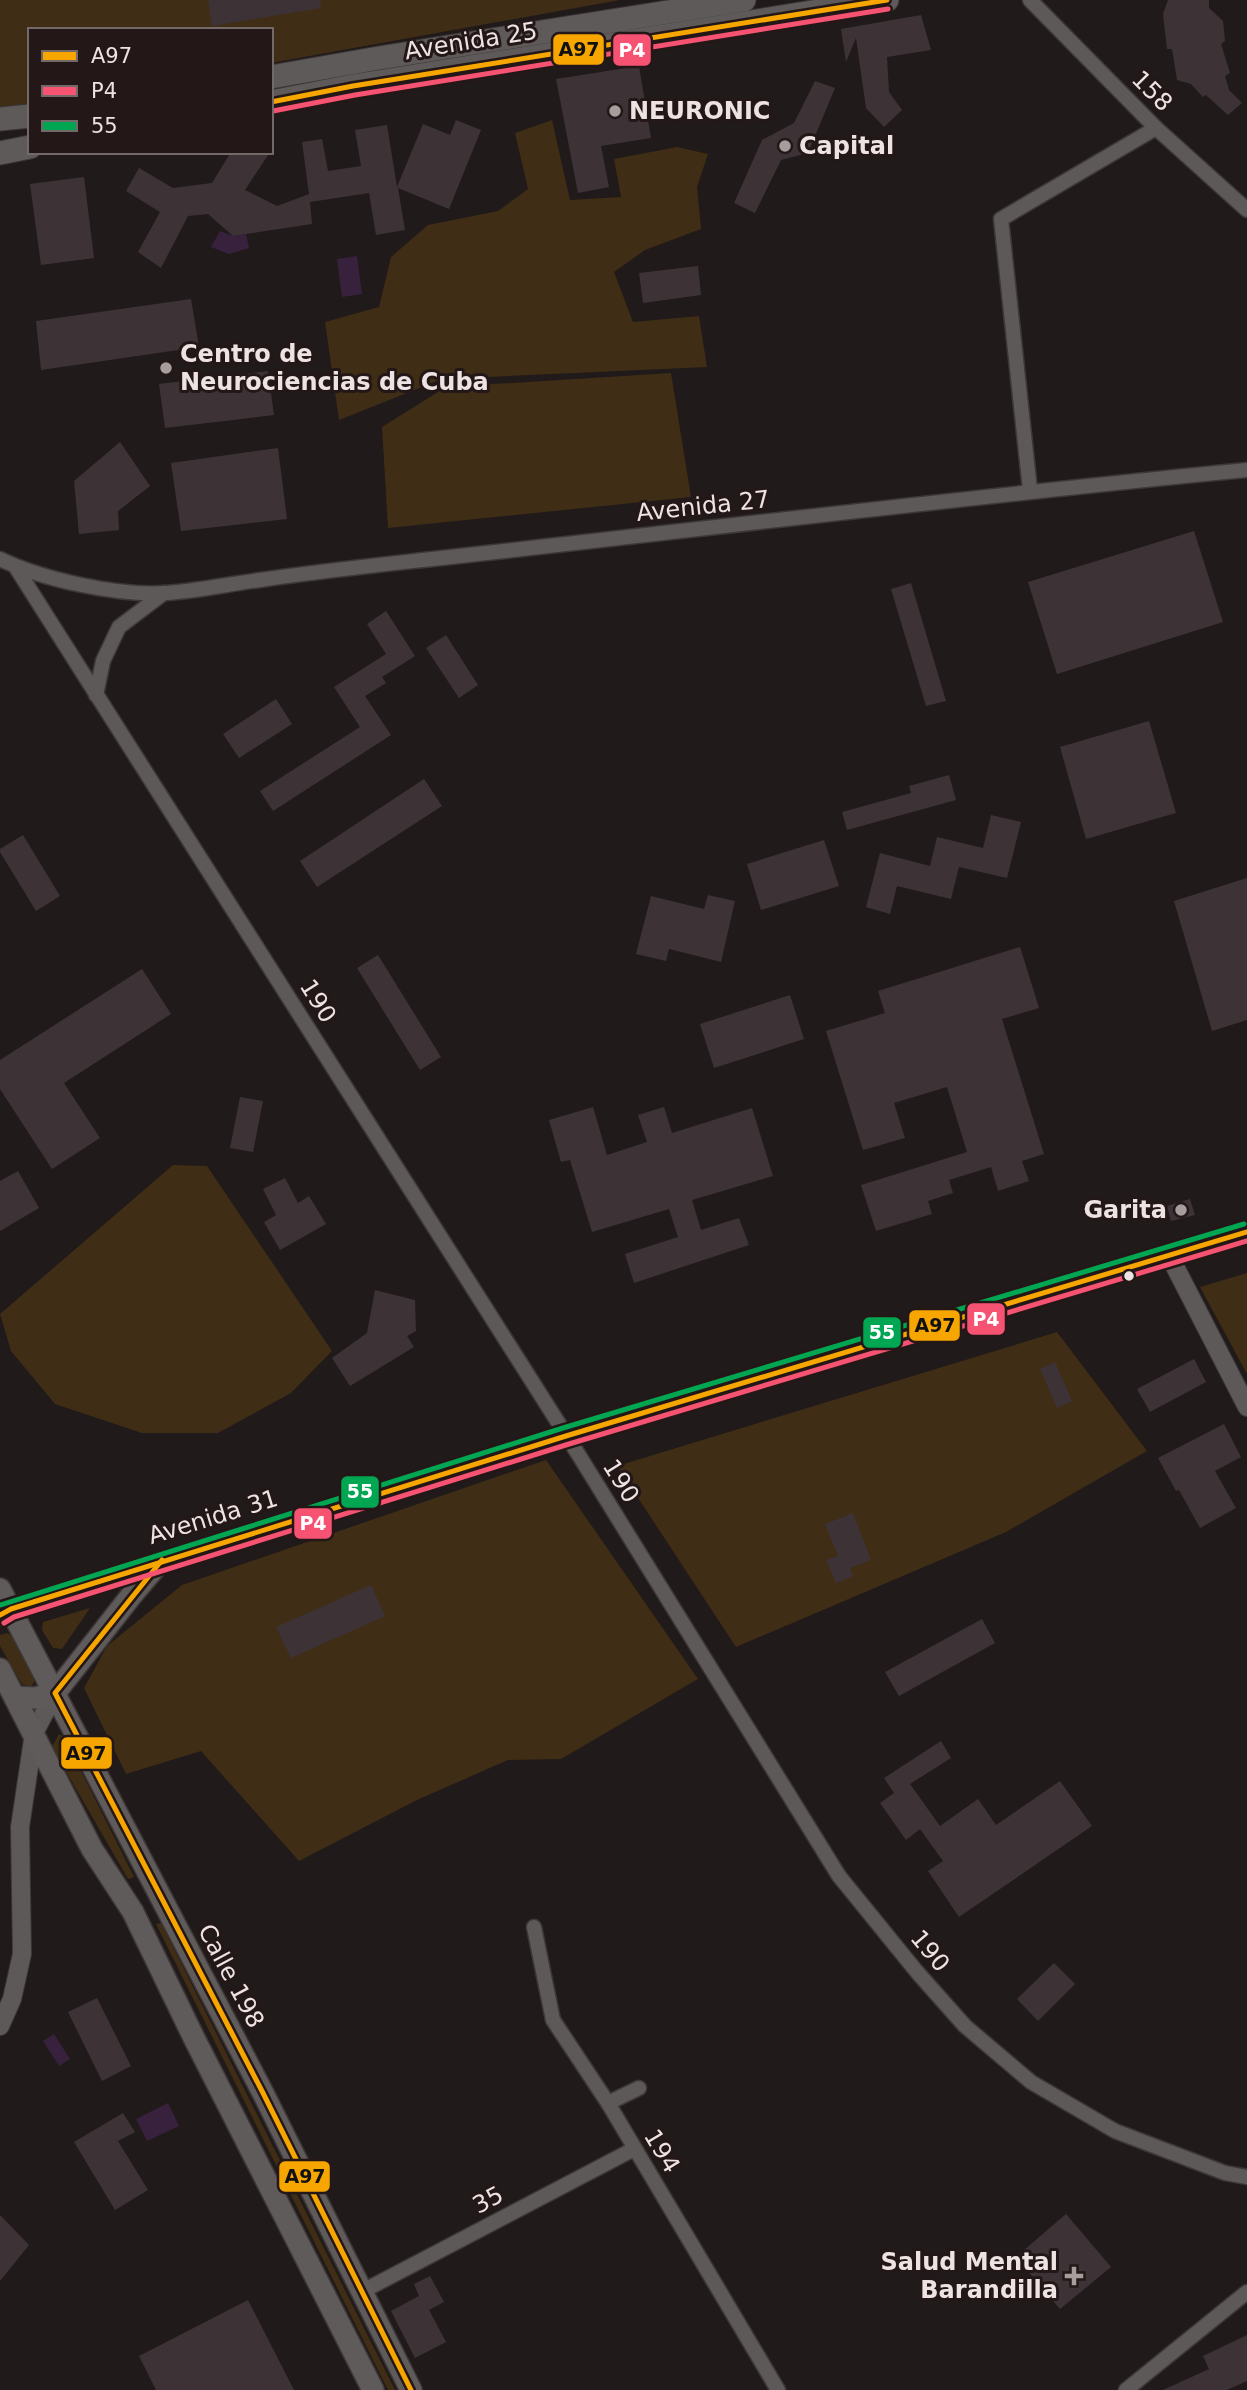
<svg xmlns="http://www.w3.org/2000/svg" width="1247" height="2390" viewBox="0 0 1247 2390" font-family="'DejaVu Sans',sans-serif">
	<rect width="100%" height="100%" fill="#211a1a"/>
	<g fill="#3f2d15">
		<path d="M 0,0 L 620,0 L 271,63 L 271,30 L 30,30 L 30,105 L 0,108 Z"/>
		<path d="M 552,120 L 570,200 L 621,197 L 614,159 L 677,147 L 708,154 L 697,187 L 701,229 L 645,250 L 614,272 L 633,322 L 699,316 L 707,367 L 442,379 L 339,420 L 325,322 L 379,307 L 391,257 L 428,225 L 498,211 L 528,189 L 515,133 Z"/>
		<path d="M 671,373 L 691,497 L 388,528 L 382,427 L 446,387 Z"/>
		<path d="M 173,1165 L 207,1166 L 332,1351 L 291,1393 L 218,1433 L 142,1433 L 55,1404 L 11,1351 L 0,1314 Z"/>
		<path d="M 1247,1273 L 1247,1374 L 1200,1287 Z"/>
		<path d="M 1057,1332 L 1147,1451 L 1006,1532 L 736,1647 L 617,1466 Z"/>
		<path d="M 546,1460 L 698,1679 L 561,1759 L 508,1760 L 417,1800 L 299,1861 L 201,1751 L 126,1774 L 84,1688 L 107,1646 L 182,1585 Z"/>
		<path d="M 90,1608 L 62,1649 L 53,1648 L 42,1630 L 43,1622 Z"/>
		<path d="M 7,1633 L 13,1636 L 36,1679 L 31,1687 L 22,1684 L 0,1646 L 0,1635 Z"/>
		<path d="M 59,1734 L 64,1737 L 134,1877 L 128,1879 L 52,1747 Z"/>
		<path d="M 161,1923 L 395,2390 L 388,2390 L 156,1924 Z"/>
	</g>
	<g fill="#38213d">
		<path d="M 220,231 L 233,236 L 246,234 L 249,248 L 229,254 L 211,247 Z"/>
		<path d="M 357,256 L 362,294 L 342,297 L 337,259 Z"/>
		<path d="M 54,2034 L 70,2059 L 59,2066 L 43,2041 Z"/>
		<path d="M 168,2103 L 179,2126 L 147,2141 L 136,2119 Z"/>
	</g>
	<g fill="#3d3337">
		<path d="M 208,0 L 320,0 L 321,8 L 212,26 Z"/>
		<path d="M 1168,0 L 1209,0 L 1209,8 L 1223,21 L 1225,41 L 1221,44 L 1230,73 L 1225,76 L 1229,90 L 1242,103 L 1228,115 L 1206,95 L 1203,97 L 1191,84 L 1177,80 L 1172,49 L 1167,49 L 1163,14 Z"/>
		<path d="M 921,15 L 931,50 L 887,57 L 889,92 L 902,110 L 884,127 L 866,108 L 856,38 L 846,62 L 841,29 Z"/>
		<path d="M 639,66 L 651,138 L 601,146 L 609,187 L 578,193 L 556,79 Z"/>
		<path d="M 815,81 L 835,88 L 808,153 L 781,160 L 755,213 L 734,203 L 762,140 L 794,123 Z"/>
		<path d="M 456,120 L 481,130 L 449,209 L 398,188 L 405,230 L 376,235 L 369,193 L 310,202 L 312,224 L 233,236 L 208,214 L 188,216 L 161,268 L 138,252 L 160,212 L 126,191 L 139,168 L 173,188 L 212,183 L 231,152 L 270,152 L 245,190 L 277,206 L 309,194 L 302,142 L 322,139 L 328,171 L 361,166 L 355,130 L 387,125 L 397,187 L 423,124 L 450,135 Z"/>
		<path d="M 84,177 L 94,258 L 41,265 L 30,184 Z"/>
		<path d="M 698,266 L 701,295 L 643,303 L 639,273 Z"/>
		<path d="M 191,299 L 199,347 L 41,370 L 36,321 Z"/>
		<path d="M 268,371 L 274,415 L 165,428 L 159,384 Z"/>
		<path d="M 120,442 L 150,486 L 118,511 L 119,530 L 79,534 L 74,481 Z"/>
		<path d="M 278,448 L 287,519 L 181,531 L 171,463 Z"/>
		<path d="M 1194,531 L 1223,622 L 1057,674 L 1028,582 Z"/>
		<path d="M 911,583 L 946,701 L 926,706 L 891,589 Z"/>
		<path d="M 386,611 L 415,656 L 382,677 L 386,683 L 365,696 L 391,735 L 273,811 L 260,791 L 360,727 L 334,687 L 386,654 L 367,624 Z"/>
		<path d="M 446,635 L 478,685 L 459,698 L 426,648 Z"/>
		<path d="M 276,699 L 292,724 L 239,758 L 223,734 Z"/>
		<path d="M 1149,721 L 1176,813 L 1086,839 L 1060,747 Z"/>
		<path d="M 949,775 L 956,800 L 847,830 L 842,812 L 911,793 L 909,786 Z"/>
		<path d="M 424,779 L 442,806 L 317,887 L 300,861 Z"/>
		<path d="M 991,815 L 1021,822 L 1007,878 L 959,867 L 951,899 L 897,886 L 890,914 L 866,907 L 880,853 L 930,866 L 937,837 L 983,848 Z"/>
		<path d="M 23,835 L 60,896 L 36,911 L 0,852 L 0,849 Z"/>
		<path d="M 824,840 L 839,886 L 761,910 L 747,864 Z"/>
		<path d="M 1247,878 L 1247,1020 L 1212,1031 L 1174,901 Z"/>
		<path d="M 708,895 L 735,901 L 721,962 L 669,949 L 666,961 L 636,954 L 651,896 L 704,909 Z"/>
		<path d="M 1020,947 L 1039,1008 L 1002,1019 L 1044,1154 L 1022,1161 L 1029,1181 L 998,1191 L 991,1167 L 949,1180 L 953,1193 L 928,1201 L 932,1214 L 876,1231 L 861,1185 L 967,1152 L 947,1087 L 894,1103 L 905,1138 L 863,1150 L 826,1031 L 885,1013 L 878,991 Z"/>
		<path d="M 378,955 L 441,1057 L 420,1070 L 357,968 Z"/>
		<path d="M 142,969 L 171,1014 L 64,1083 L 100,1138 L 52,1169 L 0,1089 L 0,1060 Z"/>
		<path d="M 790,995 L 804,1039 L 714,1068 L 700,1024 Z"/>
		<path d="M 240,1097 L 263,1101 L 253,1152 L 230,1148 Z"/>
		<path d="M 593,1107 L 607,1155 L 647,1142 L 638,1115 L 664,1107 L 672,1133 L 752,1108 L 773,1176 L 692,1200 L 701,1230 L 739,1218 L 749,1245 L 634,1283 L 625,1254 L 678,1237 L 669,1209 L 592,1232 L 570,1160 L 561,1162 L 549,1120 Z"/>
		<path d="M 18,1171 L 39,1208 L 0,1231 L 0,1181 Z"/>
		<path d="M 285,1178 L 298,1203 L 309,1196 L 326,1224 L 280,1250 L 264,1222 L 276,1215 L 263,1189 Z"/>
		<path d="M 1190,1199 L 1195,1215 L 1171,1221 L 1167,1206 Z"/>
		<path d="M 375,1290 L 415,1300 L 416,1331 L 407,1336 L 414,1347 L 350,1386 L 332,1358 L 367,1333 Z"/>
		<path d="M 1194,1359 L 1206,1382 L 1150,1412 L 1137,1389 Z"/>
		<path d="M 1055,1362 L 1072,1401 L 1057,1408 L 1040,1369 Z"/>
		<path d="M 1224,1424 L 1241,1457 L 1215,1471 L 1236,1508 L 1200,1528 L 1179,1490 L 1176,1491 L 1158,1458 Z"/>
		<path d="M 853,1513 L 871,1560 L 850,1568 L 853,1576 L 836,1583 L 826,1560 L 838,1556 L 825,1524 Z"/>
		<path d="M 371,1585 L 385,1616 L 291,1658 L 276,1627 Z"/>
		<path d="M 982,1619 L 995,1643 L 899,1696 L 885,1672 Z"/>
		<path d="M 941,1741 L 951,1758 L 910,1784 L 940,1826 L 978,1799 L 996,1825 L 1060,1781 L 1092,1826 L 959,1917 L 928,1871 L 943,1861 L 920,1829 L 906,1840 L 880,1803 L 894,1793 L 884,1778 Z"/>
		<path d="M 1054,1963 L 1075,1984 L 1038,2021 L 1017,1999 Z"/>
		<path d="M 97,1998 L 131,2066 L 102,2081 L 68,2012 Z"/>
		<path d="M 123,2113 L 135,2132 L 118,2141 L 148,2190 L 115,2210 L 74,2142 Z"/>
		<path d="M 1066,2214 L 1111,2267 L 1060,2309 L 1016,2257 Z"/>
		<path d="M 0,2215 L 29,2245 L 0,2281 Z"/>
		<path d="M 430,2276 L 444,2302 L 429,2310 L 446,2342 L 415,2358 L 391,2311 L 419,2296 L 414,2284 Z"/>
		<path d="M 248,2300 L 294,2390 L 156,2390 L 139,2356 Z"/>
		<path d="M 1247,2335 L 1247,2381 L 1227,2390 L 1163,2390 L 1209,2369 L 1203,2356 Z"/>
	</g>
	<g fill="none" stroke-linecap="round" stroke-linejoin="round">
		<defs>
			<g id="minor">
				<path d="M 1030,0 L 1156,128 L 1247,210"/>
				<path d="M 1030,490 L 1001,219 L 1156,128"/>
				<path d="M 0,559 C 44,580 118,596 166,593 C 197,591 229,584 260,580 C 314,572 369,566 423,560 C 698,530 972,496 1247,470"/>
				<path d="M 15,566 L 580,1457 L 839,1876 L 917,1972 L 965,2026 L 1031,2082 L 1115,2131 L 1225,2173 L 1247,2177"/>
				<path d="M 96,695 L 103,661 L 119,627 L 164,593"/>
				<path d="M 534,1927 L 553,2020 L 608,2103 L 778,2390"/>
				<path d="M 608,2103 L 639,2088"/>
				<path d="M 363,2291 L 634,2149"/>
				<path d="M 1126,2390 L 1247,2292"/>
			</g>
			<g id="tertiary">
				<path d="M 1169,1255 L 1247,1407"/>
				<path d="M 0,2026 L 12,1999 L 22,1954 L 20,1827 L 34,1733 L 55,1693"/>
			</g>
			<g id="secondary">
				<path d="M 0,1589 L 263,2093 L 411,2390"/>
				<path d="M 0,1615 L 11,1609 L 566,1436 L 1247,1232"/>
				<path d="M 0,1669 L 92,1849 L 133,1912 L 194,2038 L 373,2390"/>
				<path d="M 15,1697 L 35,1698 L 55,1693 L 131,1596 L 160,1562"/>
			</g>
			<g id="primary">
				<path d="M 271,77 L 379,58 L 744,0"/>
				<path d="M 271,102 L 353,86 L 887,0"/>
				<path d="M 0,119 L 30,116"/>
				<path d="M 0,153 L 30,147"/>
			</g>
		</defs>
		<use href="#minor" stroke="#3d3737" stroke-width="17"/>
		<use href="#tertiary" stroke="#3d3737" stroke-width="20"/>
		<use href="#secondary" stroke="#3d3737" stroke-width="24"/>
		<use href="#primary" stroke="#3d3737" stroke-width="25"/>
		<use href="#minor" stroke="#5c5958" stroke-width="14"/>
		<use href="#tertiary" stroke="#5c5958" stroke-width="18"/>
		<use href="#secondary" stroke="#605b5b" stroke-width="21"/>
		<use href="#primary" stroke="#5e5a5a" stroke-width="23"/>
		<defs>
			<g id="bus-1">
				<path d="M 271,102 L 353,86 L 887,0"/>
				<path d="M 162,1560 L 55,1693 L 263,2093 L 411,2390"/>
				<path d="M 0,1615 L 11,1609 L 566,1436 L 1247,1232"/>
			</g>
			<g id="bus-2">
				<path d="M 273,111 L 355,95 L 888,9"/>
				<path d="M 4,1623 L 14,1617 L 569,1444 L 1247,1241"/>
			</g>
			<path id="bus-3" d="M 0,1605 L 563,1428 L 1244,1224"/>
		</defs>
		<use href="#bus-1" stroke="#241717" stroke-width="10"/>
		<use href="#bus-2" stroke="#241717" stroke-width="10"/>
		<use href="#bus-3" stroke="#241717" stroke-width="10"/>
		<use href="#bus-1" stroke="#f7a600" stroke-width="5"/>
		<use href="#bus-2" stroke="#f65372" stroke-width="5"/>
		<use href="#bus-3" stroke="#00a651" stroke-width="5"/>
	</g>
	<g fill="#a69d9d" stroke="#241717" stroke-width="2.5">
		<circle cx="615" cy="111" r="7"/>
		<circle cx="785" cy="146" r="7"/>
		<circle cx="166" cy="368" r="7"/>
		<circle cx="1181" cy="1210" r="7"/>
		<path d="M1070.5 2265.5h7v7h7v7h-7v7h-7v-7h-7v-7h7z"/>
	</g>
	<circle fill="#ede3e3" stroke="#241717" stroke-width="2.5" cx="1129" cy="1276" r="6"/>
	<g text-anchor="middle" stroke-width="6" stroke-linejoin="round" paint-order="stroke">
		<g font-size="24" fill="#ede3e3" stroke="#241717">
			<text transform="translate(471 41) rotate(-9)" y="8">Avenida 25</text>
			<text transform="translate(1152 91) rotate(45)" y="8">158</text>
			<text transform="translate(703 506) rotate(-6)" y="8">Avenida 27</text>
			<text transform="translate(318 1001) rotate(58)" y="8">190</text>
			<text transform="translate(621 1481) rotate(58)" y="8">190</text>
			<text transform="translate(213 1517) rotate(-17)" y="8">Avenida 31</text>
			<text transform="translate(930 1951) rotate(50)" y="8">190</text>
			<text transform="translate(231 1976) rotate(62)" y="8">Calle 198</text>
			<text transform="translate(662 2151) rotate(59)" y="8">194</text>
			<text transform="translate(488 2200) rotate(-28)" y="8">35</text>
		</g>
		<g font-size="24" font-weight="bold" fill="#ede3e3" stroke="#241717" text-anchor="start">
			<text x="629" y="119">NEURONIC</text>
			<text x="799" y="154">Capital</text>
			<text x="180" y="362">Centro de<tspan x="180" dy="28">Neurociencias de Cuba</tspan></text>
			<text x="1167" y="1218" text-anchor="end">Garita</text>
			<text x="1058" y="2270" text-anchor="end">Salud Mental<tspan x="1058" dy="28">Barandilla</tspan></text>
		</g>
	</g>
	<g stroke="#241717" stroke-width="2.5">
		<rect x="552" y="33" width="53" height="33" rx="7" fill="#f7a600"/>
		<rect x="612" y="33" width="40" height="34" rx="7" fill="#f65372"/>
		<rect x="966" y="1302" width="40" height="34" rx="7" fill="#f65372"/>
		<rect x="908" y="1309" width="53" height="33" rx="7" fill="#f7a600"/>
		<rect x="862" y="1316" width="40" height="33" rx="7" fill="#00a651"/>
		<rect x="340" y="1475" width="40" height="34" rx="7" fill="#00a651"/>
		<rect x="293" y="1507" width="40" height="33" rx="7" fill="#f65372"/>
		<rect x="60" y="1736" width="53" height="34" rx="7" fill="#f7a600"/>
		<rect x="278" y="2160" width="53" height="33" rx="7" fill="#f7a600"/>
	</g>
	<g font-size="19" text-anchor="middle" font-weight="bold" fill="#fff">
		<text x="632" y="57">P4</text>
		<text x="986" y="1326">P4</text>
		<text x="882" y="1339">55</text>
		<text x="360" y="1498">55</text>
		<text x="313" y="1530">P4</text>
	</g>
	<g font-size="19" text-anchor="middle" font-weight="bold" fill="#111">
		<text x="579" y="56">A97</text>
		<text x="935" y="1332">A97</text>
		<text x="86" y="1760">A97</text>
		<text x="305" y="2183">A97</text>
	</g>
	<rect x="28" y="28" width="245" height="126" fill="#241717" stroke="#746969" stroke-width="2"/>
	<rect x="42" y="51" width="35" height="10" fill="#f7a600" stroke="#746969" stroke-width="2"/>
	<text x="91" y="63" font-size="21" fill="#ede3e3">A97</text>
	<rect x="42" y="86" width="35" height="10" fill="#f65372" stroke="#746969" stroke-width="2"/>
	<text x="91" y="98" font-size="21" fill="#ede3e3">P4</text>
	<rect x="42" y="121" width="35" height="10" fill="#00a651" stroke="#746969" stroke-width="2"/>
	<text x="91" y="133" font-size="21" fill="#ede3e3">55</text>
</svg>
